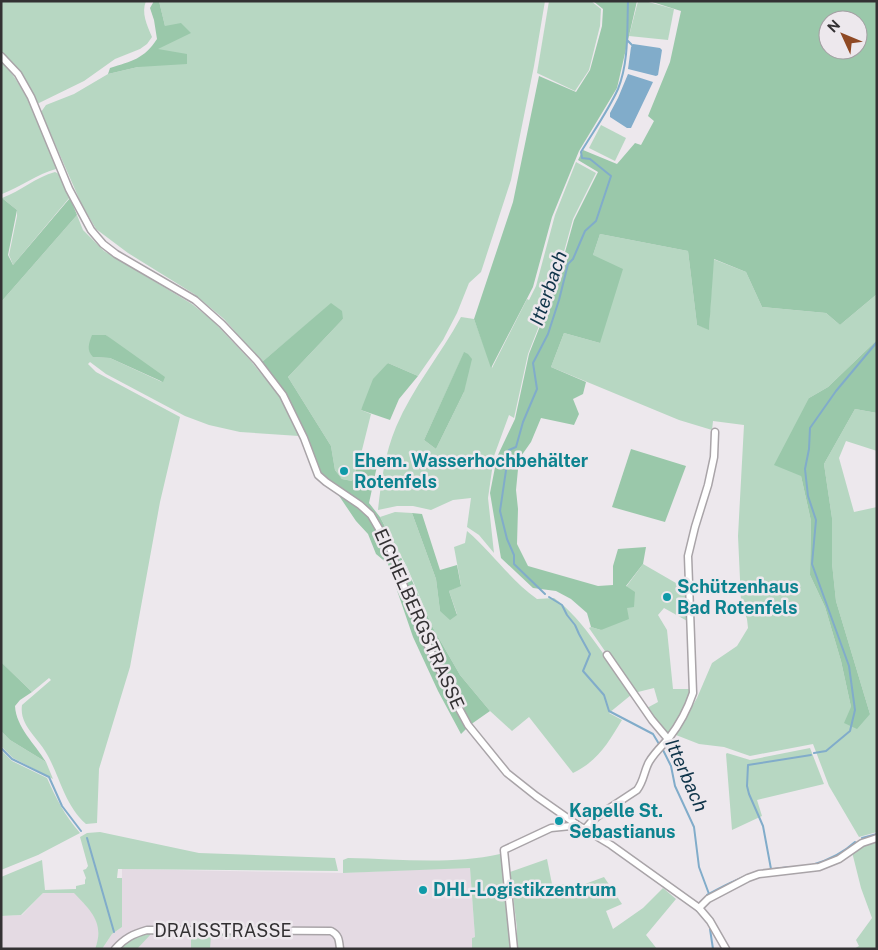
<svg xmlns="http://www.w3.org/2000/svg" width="878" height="950" viewBox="0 0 878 950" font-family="'Public Sans',sans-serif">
	<rect width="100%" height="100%" fill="#ede8ed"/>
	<g fill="#e4dae3">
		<path d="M 470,867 L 475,937 L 472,938 L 472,949 L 102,949 L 112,934 L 122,927 L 122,869 L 343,873 Z"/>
		<path d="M 43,893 L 75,893 L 93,914 L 99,927 L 98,941 L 95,949 L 1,949 L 1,916 L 22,915 Z"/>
	</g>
	<g fill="#b7d7c2" fill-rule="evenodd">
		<path d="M 1,1 L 146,1 C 141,13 147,25 152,37 L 147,44 L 140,49 L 115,59 L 84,81 L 37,104 C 27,84 17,67 1,51 Z"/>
		<path d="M 159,1 L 545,1 L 534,66 L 511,180 L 481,272 L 469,283 L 457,313 L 443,340 L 418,376 L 388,363 L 361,410 L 371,414 L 360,458 L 352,481 L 342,479 L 335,470 L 331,446 L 288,377 L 343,319 L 331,304 L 262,362 L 224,319 L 194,294 L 128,253 L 96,229 L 81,203 L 41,112 L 46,105 L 74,94 L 108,74 L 138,67 L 157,49 L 165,26 Z"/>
		<path d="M 549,1 L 591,1 L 601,9 L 600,26 L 589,70 L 575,91 L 537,73 Z"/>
		<path d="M 638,1 L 645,1 L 674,9 L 668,40 L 629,36 Z"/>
		<path d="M 1,60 C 28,91 42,129 58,166 L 56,169 C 37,174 21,187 2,194 Z"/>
		<path d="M 601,125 L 626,138 L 615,161 L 589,148 Z"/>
		<path d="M 576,162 L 596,173 L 573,219 L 554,288 L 528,354 L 514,418 L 509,415 L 494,456 L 488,498 L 494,553 L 479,535 L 467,527 L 471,498 L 453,500 L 431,510 L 413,506 L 397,506 L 378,510 C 381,482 385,453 396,427 C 413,387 441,354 461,317 L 474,319 L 492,368 L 527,299 L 529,300 L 536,286 L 555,215 ZM 464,353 L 464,392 L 436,449 L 424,440 Z"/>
		<path d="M 55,172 L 61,175 L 70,197 L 13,265 L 9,255 L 17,216 L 17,210 L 2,198 C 21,191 36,177 55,172 Z"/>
		<path d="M 77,215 L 83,230 L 104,251 L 192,304 L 213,321 L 250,360 L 282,399 L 299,436 L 240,432 L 209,425 L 185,416 L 106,374 L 90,362 L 88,364 L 96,372 L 180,417 L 160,502 L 130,667 L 99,769 L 97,823 L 86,824 C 65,805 61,780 48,756 C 39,738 19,726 22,705 L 51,680 L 49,678 L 32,692 L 1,662 L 1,302 ZM 106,335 L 162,382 L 110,358 L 93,357 Z"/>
		<path d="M 600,234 L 688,251 L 697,325 L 709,329 L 713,259 L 746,272 L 762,307 L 826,313 L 840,325 L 877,294 L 877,340 L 828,387 L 809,398 L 801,476 L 811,521 L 810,575 L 825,607 L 841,661 L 851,707 L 870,714 L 836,601 L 832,563 L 832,518 L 824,464 L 855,409 L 877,413 L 877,451 L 846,441 L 839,458 L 854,512 L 877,507 L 877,832 L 859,837 L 829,786 L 813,744 L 750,756 L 724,747 L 699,744 L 676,735 L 697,698 L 712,663 L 737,646 L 748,628 L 747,619 L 741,601 L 738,536 L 744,425 L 713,421 L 712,430 L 679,420 L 551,367 L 564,333 L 600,343 L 593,255 Z"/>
		<path d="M 395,512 L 412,513 L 436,579 L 440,611 L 457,614 L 449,591 L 461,585 L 454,547 L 465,543 L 467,531 C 492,552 510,580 537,599 L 554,598 C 583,618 611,666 631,695 L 609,713 L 622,720 C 608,743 598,761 573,773 L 529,717 L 512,731 L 490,711 L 460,675 L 433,628 L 407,567 L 380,517 Z"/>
		<path d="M 643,564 L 688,590 L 689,622 L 664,608 L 658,615 L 667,630 L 673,689 L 690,689 L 685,708 L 669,733 L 665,732 L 645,709 L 658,702 L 654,688 L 634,693 L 589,628 L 591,627 L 601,630 L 627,608 L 626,587 Z"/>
		<path d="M 1,731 L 10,740 L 46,762 L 53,779 L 13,758 L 1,746 Z"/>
		<path d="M 810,748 L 824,784 L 757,800 L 762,816 L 732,830 L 726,754 L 727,753 L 750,760 Z"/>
		<path d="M 1,750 L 12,761 L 47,778 C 56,798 65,816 80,833 L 38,855 L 1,870 Z"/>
		<path d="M 100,832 L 199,853 L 335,858 L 338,871 L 118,869 L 117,878 L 122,878 L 122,927 L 112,934 L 102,949 L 95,949 C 105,923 91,911 74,893 L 43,893 L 21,915 L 1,916 L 1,877 L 42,860 L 45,890 L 76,889 L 76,886 L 85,884 L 85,880 L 86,878 L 83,870 L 86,869 L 88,866 L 80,837 L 87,833 Z"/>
		<path d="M 877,839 L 877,949 L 854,949 L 859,946 L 856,940 L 872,918 L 861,888 L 852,852 L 869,841 Z"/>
		<path d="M 500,854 L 502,854 L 512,949 L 472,949 L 472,938 L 475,937 L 470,868 L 343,873 L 343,860 L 348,858 C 398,859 451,865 500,854 Z"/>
		<path d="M 547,859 L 552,884 L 585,884 L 604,877 L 622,904 L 606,911 L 613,929 L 643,908 L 663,888 L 676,899 L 646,935 L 657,949 L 517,949 L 517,928 L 510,872 Z"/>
		<path d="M 151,932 L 181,933 L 182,935 L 182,937 L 178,935 L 153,935 L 151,934 L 137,949 L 119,949 L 133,938 Z"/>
		<path d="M 191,932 L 233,933 L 234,937 L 211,935 L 210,949 L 191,949 L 191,935 L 187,935 Z"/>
	</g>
	<g fill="#9ac8aa" fill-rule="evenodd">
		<path d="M 154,1 L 159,1 L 165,26 L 181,23 L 191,33 L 158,49 L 187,54 L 187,64 L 138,67 L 108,74 L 110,68 C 132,61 144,59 157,39 L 154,20 L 150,8 Z"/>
		<path d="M 593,1 L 637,1 L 617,88 L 579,151 L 552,217 L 533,287 L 491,368 L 474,319 L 513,202 L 539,76 L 576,92 L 590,70 L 602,26 L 603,9 Z"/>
		<path d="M 649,1 L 877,1 L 877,294 L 840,325 L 826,313 L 762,307 L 746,272 L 714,259 L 709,330 L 697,325 L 688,251 L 600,234 L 593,255 L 623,269 L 600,343 L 564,333 L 551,367 L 586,382 L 583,394 L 573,399 L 579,414 L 574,425 L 541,418 L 531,442 L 519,459 L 516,490 L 518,509 L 517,544 L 528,566 L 598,586 L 613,585 L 613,566 L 618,549 L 646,547 L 643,564 L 626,586 L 635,592 L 634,607 L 627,608 L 629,619 L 601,630 L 591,627 L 587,613 L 571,599 L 556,591 L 533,588 L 501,558 L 490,493 L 497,457 L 515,419 L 529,354 L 555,288 L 574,220 L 598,172 L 578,160 L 583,150 L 617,164 L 635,143 L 641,145 L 654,121 L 648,116 L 670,62 L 681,11 ZM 828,20 L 858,20 L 858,50 L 828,50 Z"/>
		<path d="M 1,192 L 2,198 L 17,210 L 8,255 L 13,265 L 70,198 L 77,215 L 1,302 Z"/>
		<path d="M 331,303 L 342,311 L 343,319 L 288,377 L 331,446 L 335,470 L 342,479 L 352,481 L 360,458 L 377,466 L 369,503 L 380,517 L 406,567 L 433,628 L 460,675 L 490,711 L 470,725 L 461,734 L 438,691 L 413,637 L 388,564 L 376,554 L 368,534 L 356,521 L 327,478 L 320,472 C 304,432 289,396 262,362 Z"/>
		<path d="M 92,335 L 106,335 L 165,377 L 163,382 L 110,358 L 93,357 C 86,350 89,343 92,335 Z"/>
		<path d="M 877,340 L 877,413 L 855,409 L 824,464 L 832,518 L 832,563 L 836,601 L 870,714 L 857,729 L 844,723 L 851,707 L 841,661 L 825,607 L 810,575 L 811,521 L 801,476 L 774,465 L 809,398 L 828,387 Z"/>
		<path d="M 464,352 L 468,354 L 472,359 L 464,392 L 436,449 L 424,440 Z"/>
		<path d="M 388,363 L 418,376 L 399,399 L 390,420 L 361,410 L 373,379 Z"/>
		<path d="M 631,449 L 686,466 L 665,522 L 612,507 Z"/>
		<path d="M 412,513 L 422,514 L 440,570 L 457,565 L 461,586 L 449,591 L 457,615 L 450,620 L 440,611 L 436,579 Z"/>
		<path d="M 1,662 L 32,692 L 20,700 L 15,706 C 16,727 35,744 46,762 L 10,740 L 1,731 Z"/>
	</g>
	<g fill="#81acca">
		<path d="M 633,44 L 660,48 L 662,50 L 658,75 L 656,76 L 628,69 L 631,47 Z"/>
		<path d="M 628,74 L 653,82 L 631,128 L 627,128 L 610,117 L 610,113 L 618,98 Z"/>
	</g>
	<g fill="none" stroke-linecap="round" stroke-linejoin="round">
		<g stroke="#81acca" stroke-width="2">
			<path d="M 627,40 L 632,45"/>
			<path d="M 1,239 L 1,244"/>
			<path d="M 545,594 L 514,564 L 514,555 L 507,539 L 500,511 L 509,450 L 516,447 L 523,422 L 537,389 L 533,363 L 548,334 L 559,300 L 568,264 L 573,259 L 585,231 L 596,221 L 611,176 L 590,159 L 582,158 L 581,152 C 593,132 608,111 618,89 C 629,62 627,30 628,1"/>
			<path d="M 549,597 L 562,605 L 567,615 L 575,625 L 579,634 L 590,654 L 583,671 L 604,695 L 609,711 L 653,734 L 659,744"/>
			<path d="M 1,748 L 12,759 L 49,777 L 62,806 L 81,831"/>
			<path d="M 662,748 L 671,766 L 675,786 L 694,827 L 699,867 L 709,894"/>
			<path d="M 814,753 L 826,751 L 850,731 L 855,710 L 849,666 L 812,564 L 816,520 L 808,496 L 805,469 L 809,449 L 810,428 L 836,391 L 877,342"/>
			<path d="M 87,838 L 114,932"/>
			<path d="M 862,838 L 877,834"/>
			<path d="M 812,865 C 829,860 842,854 855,842"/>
			<path d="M 771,869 L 763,826 L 749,794 L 747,786 L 748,765 L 811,755"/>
			<path d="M 707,895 C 738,878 755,870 790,867"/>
			<path d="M 710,929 L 713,949"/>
		</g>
		<defs>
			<g id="minor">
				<path d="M 1,56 L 18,74 L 31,97 L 69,189 L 91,230 L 103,244 L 116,254 L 195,300 L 222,324 L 257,361 L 283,395 L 304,438 L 318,475 L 326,482 L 360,505 L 371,515 L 389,546 L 420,629 L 449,690 L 468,725 L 507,773 L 536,796 L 576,824 L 611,845 L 699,908 L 710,921 L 726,949"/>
				<path d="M 607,655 L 652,720 L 668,739"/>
				<path d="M 585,829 L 592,821 L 602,813 L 637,790 C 644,781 644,771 649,762 C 655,752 662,746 669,738 C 679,725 688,708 693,693 L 688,556 L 695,527 L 708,485 L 714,457 L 715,432"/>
				<path d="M 699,908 L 708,899 L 748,878 L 759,874 L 819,867 L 839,859 L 862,843 L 877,838"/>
				<path d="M 115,949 C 125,938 133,934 147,930 L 331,931 C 339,935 339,940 340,949"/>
				<path d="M 514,949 L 504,850 L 551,828 L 571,826 L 576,824"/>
			</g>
		</defs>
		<use href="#minor" stroke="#a9a4a8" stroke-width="9"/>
		<use href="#minor" stroke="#fff" stroke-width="6"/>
	</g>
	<g fill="#0f9aa8" stroke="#ede8ed" stroke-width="2">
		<circle cx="344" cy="471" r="5"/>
		<circle cx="667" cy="597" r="5"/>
		<circle cx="559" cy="821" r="5"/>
		<circle cx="423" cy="890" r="5"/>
	</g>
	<g text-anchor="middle" stroke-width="5" stroke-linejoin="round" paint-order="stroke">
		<g font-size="18" font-weight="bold" fill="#0d838f" stroke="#ede8ed" text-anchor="start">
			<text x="354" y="467">Ehem. Wasserhochbehälter<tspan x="354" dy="21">Rotenfels</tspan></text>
			<text x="677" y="593">Schützenhaus<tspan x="677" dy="21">Bad Rotenfels</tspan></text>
			<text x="569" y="817">Kapelle St.<tspan x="569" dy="21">Sebastianus</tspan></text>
			<text x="433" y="896">DHL-Logistikzentrum</text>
		</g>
		<g font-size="18" fill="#333133" stroke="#ede8ed">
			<text transform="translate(419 619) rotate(66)" y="6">EICHELBERGSTRASSE</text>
			<text x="223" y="937">DRAISSTRASSE</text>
		</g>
		<g font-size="19" font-style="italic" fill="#0f3449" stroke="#ede8ed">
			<text transform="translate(548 288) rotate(-71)" y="7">Itterbach</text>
			<text transform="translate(687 775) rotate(66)" y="7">Itterbach</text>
		</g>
	</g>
	<rect width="878" height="950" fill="none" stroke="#333133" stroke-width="5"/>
	<g transform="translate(843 35) rotate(314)"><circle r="24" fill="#ede8ed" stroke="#a39fa3"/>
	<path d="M0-4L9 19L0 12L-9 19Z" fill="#8f4924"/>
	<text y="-8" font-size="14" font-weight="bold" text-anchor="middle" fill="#333133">N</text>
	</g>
</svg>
